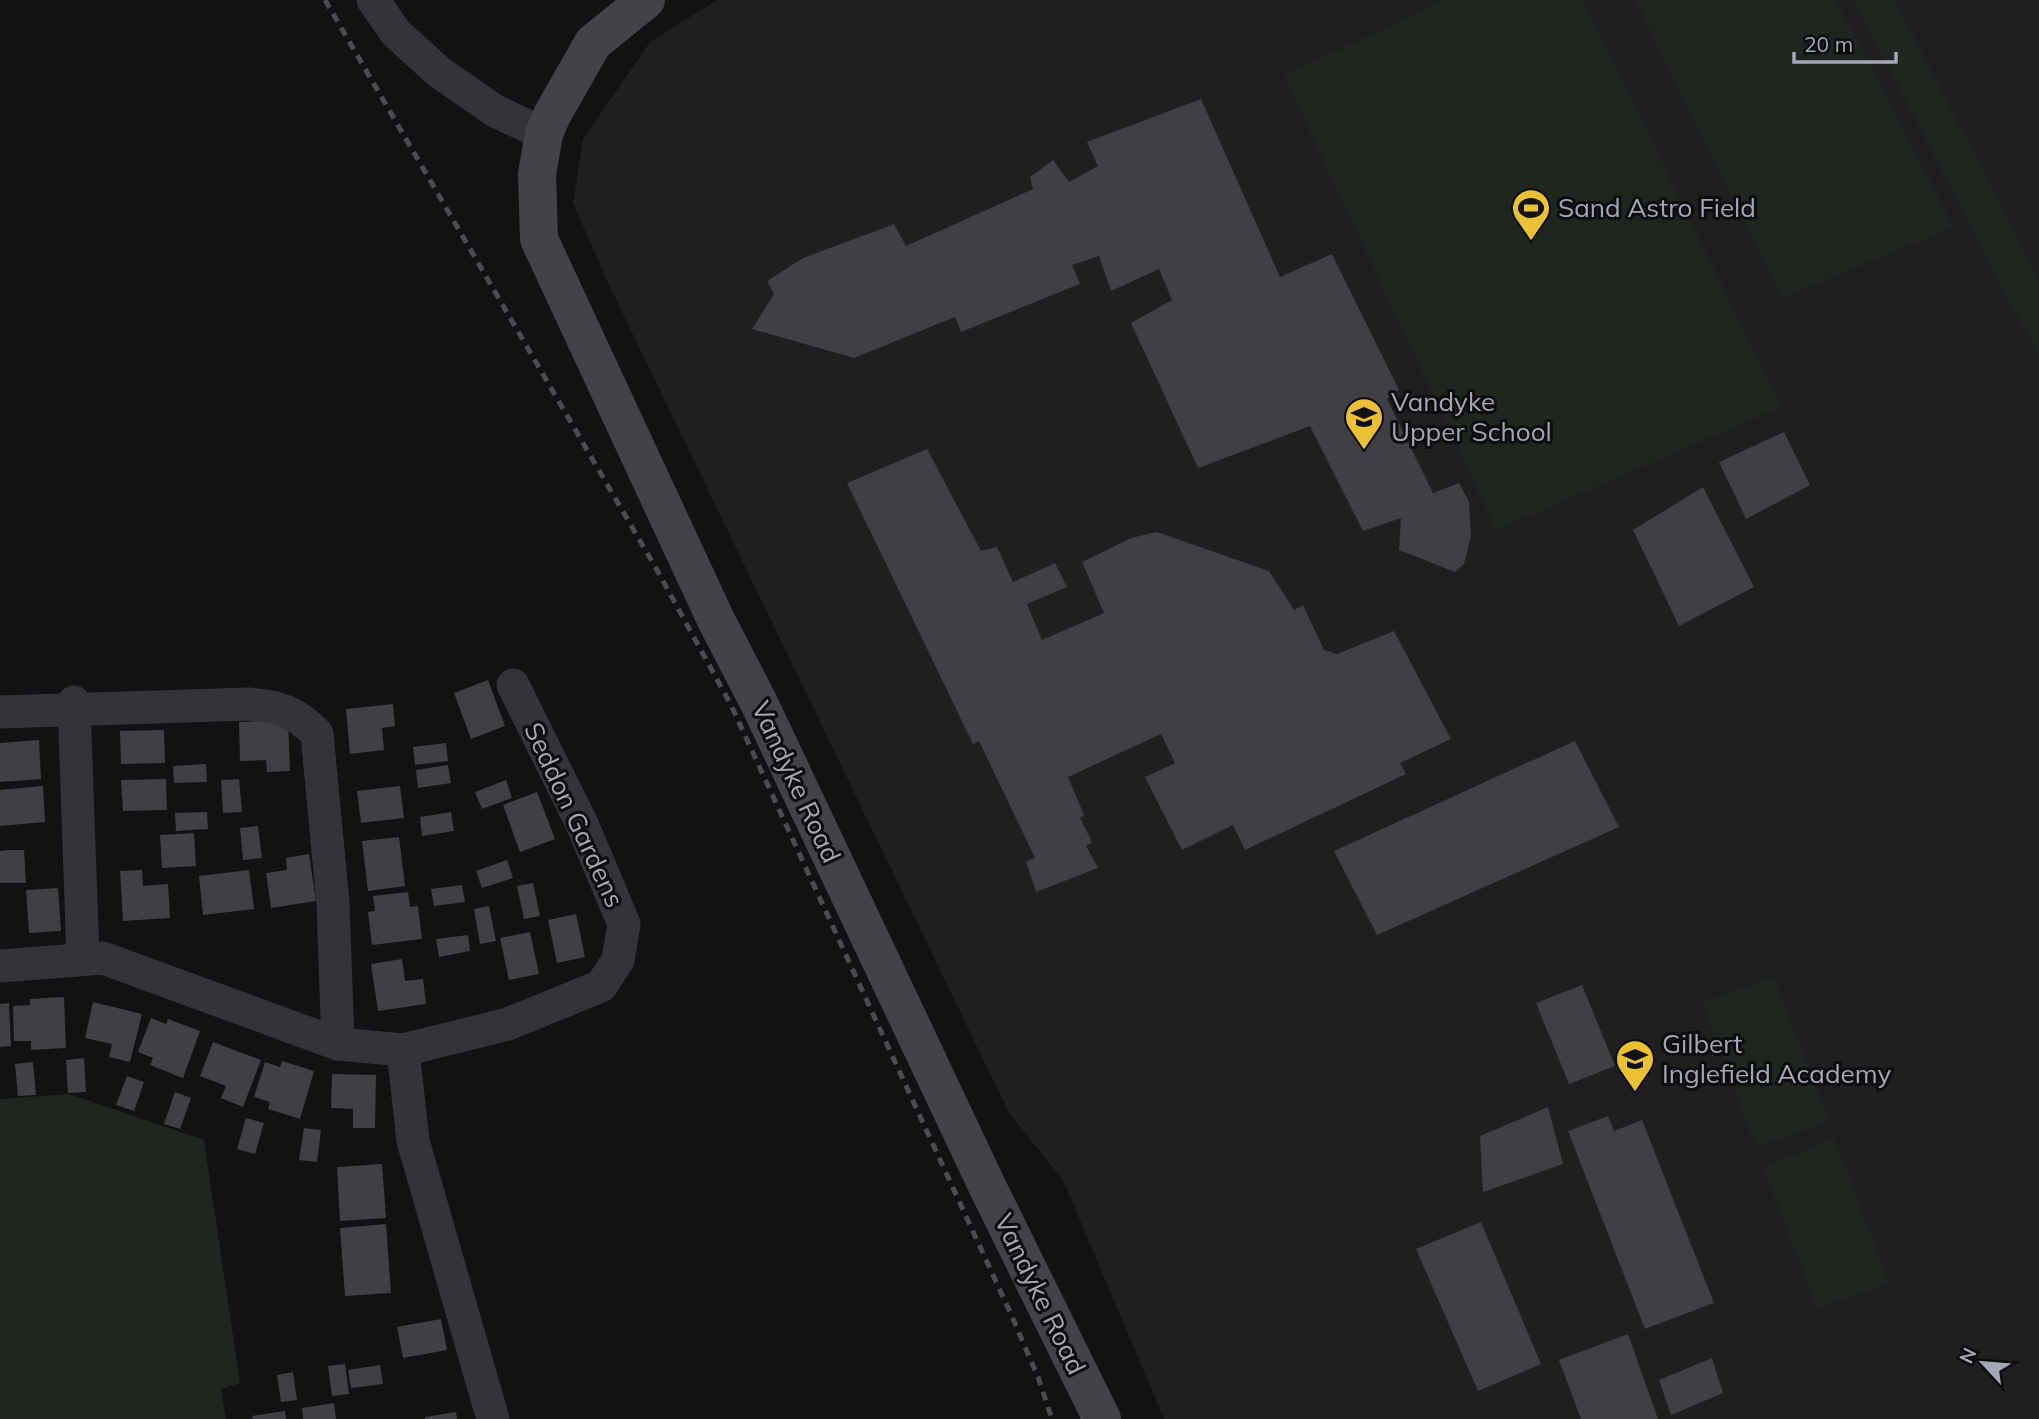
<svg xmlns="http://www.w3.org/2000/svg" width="2039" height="1419" viewBox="0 0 2039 1419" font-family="Mulish,sans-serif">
	<rect width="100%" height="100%" fill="#121214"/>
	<path fill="#1f1e21" d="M 717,0 L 2039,0 L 2039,1419 L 1164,1419 L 1063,1180 L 1009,1113 L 607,281 L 573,203 L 583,139 L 650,42 Z"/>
	<g fill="#1f2620">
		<path d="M 1443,0 L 1583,0 L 1782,407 L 1496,530 L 1284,76 Z"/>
		<path d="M 1635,0 L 1836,0 L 1954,227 L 1782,298 Z"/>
		<path d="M 1854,0 L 1895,0 L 2039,279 L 2039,354 L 2014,311 Z"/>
		<path d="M 1774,977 L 1829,1121 L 1756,1147 L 1702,1003 Z"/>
		<path d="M 69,1094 L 204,1140 L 240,1383 L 221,1389 L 226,1419 L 0,1419 L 0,1099 Z"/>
		<path d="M 1835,1139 L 1889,1283 L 1817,1309 L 1763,1166 Z"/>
	</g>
	<g fill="#3f3f44">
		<path d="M 1201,99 L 1280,277 L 1332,254 L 1399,390 L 1387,399 L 1433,493 L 1459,483 L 1469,502 L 1471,536 L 1464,564 L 1455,572 L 1399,550 L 1401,518 L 1363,531 L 1310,426 L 1198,468 L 1131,323 L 1172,300 L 1159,269 L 1111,291 L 1099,256 L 1072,265 L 1080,284 L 1077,285 L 961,332 L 955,317 L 854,358 L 752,329 L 774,294 L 767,281 L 803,258 L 894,224 L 906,246 L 1033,189 L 1030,177 L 1053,160 L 1069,182 L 1098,166 L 1087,142 Z"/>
		<path d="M 1784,432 L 1810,485 L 1746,519 L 1719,462 Z"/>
		<path d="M 927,449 L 981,551 L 997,547 L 1013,582 L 1055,563 L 1067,587 L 1027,604 L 1042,640 L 1104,613 L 1082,562 L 1131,538 L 1157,532 L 1269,571 L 1294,610 L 1303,605 L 1324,650 L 1337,654 L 1394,631 L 1451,739 L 1400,763 L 1406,774 L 1245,850 L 1233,825 L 1182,850 L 1145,777 L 1175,763 L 1161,734 L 1068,777 L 1084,815 L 1080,818 L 1092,842 L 1086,846 L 1098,868 L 1036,892 L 1026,861 L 1035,858 L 979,741 L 973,744 L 847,483 Z"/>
		<path d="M 1703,487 L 1754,587 L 1679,626 L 1633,530 Z"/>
		<path d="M 488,680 L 505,726 L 471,739 L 454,693 Z"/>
		<path d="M 393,704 L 395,726 L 382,728 L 384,750 L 350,754 L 346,709 Z"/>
		<path d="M 288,720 L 290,771 L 267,772 L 266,760 L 240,761 L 239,722 Z"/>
		<path d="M 164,730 L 165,763 L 121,764 L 120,731 Z"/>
		<path d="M 39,740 L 41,779 L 0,782 L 0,743 Z"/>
		<path d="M 1575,741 L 1619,827 L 1377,935 L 1334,851 Z"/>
		<path d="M 446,743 L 448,761 L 415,765 L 413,747 Z"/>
		<path d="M 206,764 L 207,782 L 174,783 L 173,766 Z"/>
		<path d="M 448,765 L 451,783 L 418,788 L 416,770 Z"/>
		<path d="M 166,779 L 167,810 L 123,811 L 121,780 Z"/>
		<path d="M 239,779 L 242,812 L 223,813 L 221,780 Z"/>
		<path d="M 506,780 L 512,798 L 482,809 L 475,792 Z"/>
		<path d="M 43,786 L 45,822 L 0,826 L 0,790 Z"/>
		<path d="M 400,786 L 404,818 L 361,823 L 357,791 Z"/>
		<path d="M 537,792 L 555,839 L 520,852 L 503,805 Z"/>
		<path d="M 207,812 L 208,829 L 176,831 L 175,813 Z"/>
		<path d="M 451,812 L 454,831 L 422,836 L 420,817 Z"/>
		<path d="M 258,826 L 262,858 L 243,860 L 240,828 Z"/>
		<path d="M 194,833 L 196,866 L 162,868 L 160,835 Z"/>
		<path d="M 399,837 L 405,886 L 368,891 L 362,841 Z"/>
		<path d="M 8,850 L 24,850 L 26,883 L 0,883 L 0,851 Z"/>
		<path d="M 309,854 L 316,901 L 271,908 L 266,873 L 287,870 L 286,858 Z"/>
		<path d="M 507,860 L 513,878 L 482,888 L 476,871 Z"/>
		<path d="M 142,870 L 143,886 L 168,884 L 170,918 L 123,921 L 120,871 Z"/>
		<path d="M 249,870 L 254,909 L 203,915 L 199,876 Z"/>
		<path d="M 533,883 L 540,916 L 524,919 L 517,886 Z"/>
		<path d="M 462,885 L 465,902 L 434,906 L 431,889 Z"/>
		<path d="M 58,888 L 61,931 L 29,933 L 26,890 Z"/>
		<path d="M 408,892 L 410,907 L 418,906 L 422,939 L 372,945 L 368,912 L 375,911 L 373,896 Z"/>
		<path d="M 489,906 L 496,941 L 480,944 L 474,909 Z"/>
		<path d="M 576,914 L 585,957 L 557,963 L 548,920 Z"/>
		<path d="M 530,932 L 539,974 L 509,980 L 500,938 Z"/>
		<path d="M 468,935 L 470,951 L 439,957 L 436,939 Z"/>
		<path d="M 402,959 L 405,981 L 423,979 L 426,1004 L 378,1011 L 371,964 Z"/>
		<path d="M 1582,985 L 1615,1066 L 1569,1084 L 1536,1003 Z"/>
		<path d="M 64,997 L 66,1048 L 31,1050 L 31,1041 L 14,1041 L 13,1006 L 30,1005 L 30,999 Z"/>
		<path d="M 93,1002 L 142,1014 L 130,1062 L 109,1057 L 112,1044 L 85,1038 Z"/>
		<path d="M 9,1003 L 11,1046 L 0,1047 L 0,1004 Z"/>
		<path d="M 151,1018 L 166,1024 L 168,1019 L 200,1031 L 183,1078 L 150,1065 L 153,1058 L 138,1052 Z"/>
		<path d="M 213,1042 L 261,1060 L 243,1107 L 221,1098 L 226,1086 L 200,1076 Z"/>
		<path d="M 84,1058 L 86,1092 L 68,1093 L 66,1060 Z"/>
		<path d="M 282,1061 L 314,1071 L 300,1119 L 268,1109 L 270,1102 L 254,1097 L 265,1062 L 280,1067 Z"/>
		<path d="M 33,1062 L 36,1095 L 18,1096 L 15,1064 Z"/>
		<path d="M 332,1074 L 376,1075 L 375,1128 L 353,1128 L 353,1109 L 331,1108 Z"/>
		<path d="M 127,1076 L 144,1082 L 134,1111 L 116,1105 Z"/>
		<path d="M 175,1092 L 191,1098 L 180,1129 L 164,1124 Z"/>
		<path d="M 1548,1107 L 1563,1164 L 1483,1192 L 1480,1136 Z"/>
		<path d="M 1608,1116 L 1614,1131 L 1642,1120 L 1714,1303 L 1645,1329 L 1568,1131 Z"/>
		<path d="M 246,1118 L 264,1123 L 255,1154 L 237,1149 Z"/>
		<path d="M 304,1128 L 321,1130 L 317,1162 L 299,1160 Z"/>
		<path d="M 382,1164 L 386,1218 L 340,1221 L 337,1167 Z"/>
		<path d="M 1481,1222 L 1541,1364 L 1478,1391 L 1416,1249 Z"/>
		<path d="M 386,1224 L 391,1293 L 345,1296 L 340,1228 Z"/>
		<path d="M 441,1319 L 447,1350 L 403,1358 L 397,1327 Z"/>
		<path d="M 1628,1334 L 1658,1419 L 1581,1419 L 1559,1360 Z"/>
		<path d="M 1712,1358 L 1723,1393 L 1671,1415 L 1659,1380 Z"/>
		<path d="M 345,1364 L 349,1394 L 332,1396 L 328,1366 Z"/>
		<path d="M 380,1365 L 383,1384 L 351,1388 L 348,1370 Z"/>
		<path d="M 293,1372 L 297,1400 L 281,1402 L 277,1375 Z"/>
		<path d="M 334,1403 L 336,1419 L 303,1419 L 302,1408 Z"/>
		<path d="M 285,1411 L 286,1419 L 253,1419 L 252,1416 Z"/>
		<path d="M 456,1412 L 457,1419 L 425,1419 L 425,1417 Z"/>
	</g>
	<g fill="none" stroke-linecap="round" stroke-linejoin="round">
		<g stroke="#333439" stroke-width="33">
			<path d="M 373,0 L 396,33 L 439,72 L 495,111 L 544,134"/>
			<path d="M 74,702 L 83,959"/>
			<path d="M 0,712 L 248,704 C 278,706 296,712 317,734 L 333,903 L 338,1044"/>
			<path d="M 0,966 L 103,958 L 338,1044 L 403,1050 L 508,1024 L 601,986 L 618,960 L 624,924 L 582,824 L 513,685"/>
			<path d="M 403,1050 L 413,1141 L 493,1419"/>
		</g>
		<path stroke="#424348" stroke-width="38" d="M 646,0 L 593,43 L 552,115 L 544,134 L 537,174 L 539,239 L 716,620 L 759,703 L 989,1190 L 1102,1419"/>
		<path stroke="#4b4b52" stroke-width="5" stroke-dasharray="9 7" stroke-linecap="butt" d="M 325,0 L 657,570 L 731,705 L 1010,1312 L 1038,1377 L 1052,1419"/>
	</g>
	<defs>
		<symbol id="stadium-pin" viewBox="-11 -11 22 30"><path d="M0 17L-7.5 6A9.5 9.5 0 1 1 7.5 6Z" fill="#eac034" stroke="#0d0d0f"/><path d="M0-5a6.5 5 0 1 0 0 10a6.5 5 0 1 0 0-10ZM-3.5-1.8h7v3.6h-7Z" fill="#111"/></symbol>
		<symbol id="school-pin" viewBox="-11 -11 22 30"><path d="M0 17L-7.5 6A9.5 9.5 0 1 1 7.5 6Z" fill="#eac034" stroke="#0d0d0f"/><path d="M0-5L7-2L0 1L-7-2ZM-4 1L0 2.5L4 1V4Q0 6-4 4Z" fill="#111"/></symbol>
	</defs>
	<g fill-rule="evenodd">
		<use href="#stadium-pin" x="1509" y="186" width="44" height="60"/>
		<use href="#school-pin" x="1342" y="395" width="44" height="60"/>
		<use href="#school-pin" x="1613" y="1037" width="44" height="60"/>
	</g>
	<g text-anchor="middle" stroke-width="6" stroke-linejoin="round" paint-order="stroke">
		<g font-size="26" fill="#a4a7b4" stroke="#0d0d0f" text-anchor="start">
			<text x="1558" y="217">Sand Astro Field</text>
			<text x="1391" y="411">Vandyke<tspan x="1391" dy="30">Upper School</tspan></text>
			<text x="1662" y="1053">Gilbert<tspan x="1662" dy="30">Inglefield Academy</tspan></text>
		</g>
		<g font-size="26" fill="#a4a7b4" stroke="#0d0d0f">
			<text transform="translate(796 782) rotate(65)" y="9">Vandyke Road</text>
			<text transform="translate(574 815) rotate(65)" y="9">Seddon Gardens</text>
			<text transform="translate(1040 1294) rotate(64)" y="9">Vandyke Road</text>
		</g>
	</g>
	<g transform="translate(1983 1363) rotate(296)" stroke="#0d0d0f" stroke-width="5" paint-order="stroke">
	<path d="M0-5L12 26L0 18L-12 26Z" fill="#a4a7b4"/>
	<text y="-10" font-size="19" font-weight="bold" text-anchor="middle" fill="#a4a7b4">N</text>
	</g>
	<path d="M1794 52v10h102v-10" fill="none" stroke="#a4a7b4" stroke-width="3.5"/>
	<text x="1804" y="52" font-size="21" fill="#a4a7b4" stroke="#0d0d0f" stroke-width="5" paint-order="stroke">20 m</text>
</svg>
